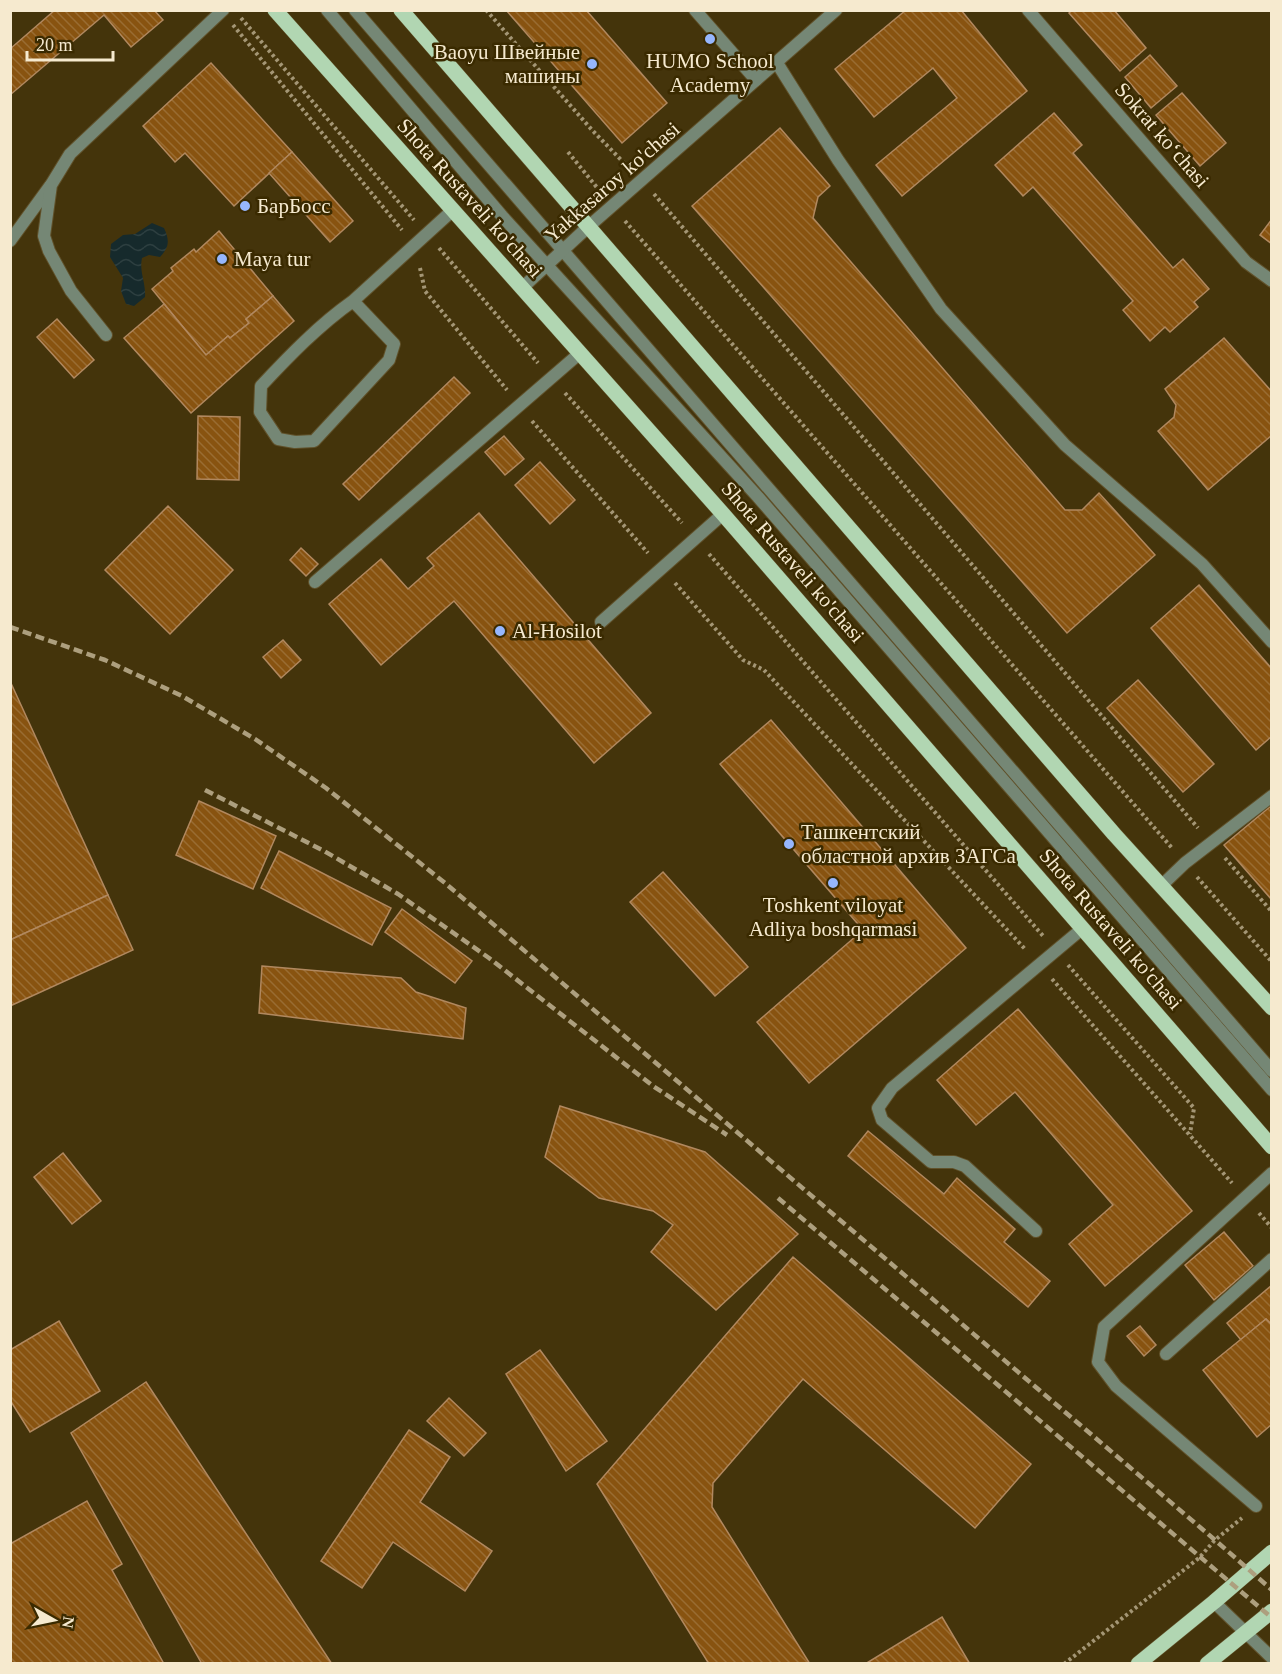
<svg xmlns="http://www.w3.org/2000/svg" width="1282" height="1674" viewBox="0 0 1282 1674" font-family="Georgia,serif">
	<defs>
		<pattern id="water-waves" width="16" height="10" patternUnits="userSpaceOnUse" patternTransform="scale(1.5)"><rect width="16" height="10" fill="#162a2c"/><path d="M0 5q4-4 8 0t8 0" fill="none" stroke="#2d3f40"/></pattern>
		<pattern id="building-back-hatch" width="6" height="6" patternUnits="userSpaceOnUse" patternTransform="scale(1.5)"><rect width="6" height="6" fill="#885310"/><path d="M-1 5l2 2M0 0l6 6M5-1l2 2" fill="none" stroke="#996c32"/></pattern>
	</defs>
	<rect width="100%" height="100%" fill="#44340b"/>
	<path fill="url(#water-waves)" d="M 152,223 L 164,228 C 170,241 169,247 160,257 L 149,255 L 142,258 C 139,272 146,282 145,297 L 134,306 L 126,304 L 121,291 L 123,278 L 110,257 L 111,244 L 123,235 L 135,234 Z"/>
	<g fill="url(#building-back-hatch)" stroke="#b1885f" stroke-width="1.5">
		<path d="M 55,10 L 154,10 L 163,20 L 131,47 L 104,15 L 10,95 L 10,49 Z"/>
		<path d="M 506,10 L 586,10 L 667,103 L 622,143 Z"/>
		<path d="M 906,10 L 961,10 L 1027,91 L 902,196 L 876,165 L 957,98 L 933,68 L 874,117 L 835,69 Z"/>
		<path d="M 1072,10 L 1114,10 L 1146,48 L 1120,71 L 1069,13 Z"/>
		<path d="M 1150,55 L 1177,86 L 1151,108 L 1125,77 Z"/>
		<path d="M 211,63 L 292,152 L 234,206 L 185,153 L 175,162 L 143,126 Z"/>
		<path d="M 1182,93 L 1226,143 L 1200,166 L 1156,115 Z"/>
		<path d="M 1054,113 L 1082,145 L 1073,153 L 1173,268 L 1183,259 L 1209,289 L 1194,302 L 1198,307 L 1170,332 L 1165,327 L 1150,341 L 1123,310 L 1133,301 L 1033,187 L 1023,196 L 995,165 Z"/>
		<path d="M 780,128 L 830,186 L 818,197 L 813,218 L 1065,510 L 1082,510 L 1099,493 L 1155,555 L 1067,633 L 692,206 Z"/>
		<path d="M 292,152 L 353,221 L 330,242 L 269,173 Z"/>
		<path d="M 1272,219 L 1272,244 L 1260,235 Z"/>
		<path d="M 219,231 L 273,296 L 246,319 L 249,323 L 230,338 L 228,336 L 206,355 L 152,289 L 173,271 L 171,268 L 194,249 L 196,252 Z"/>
		<path d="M 273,296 L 294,321 L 191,413 L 124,338 L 164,304 L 206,355 L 228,336 L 230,338 L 249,323 L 246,319 Z"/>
		<path d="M 57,319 L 94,360 L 74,378 L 37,337 Z"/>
		<path d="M 1224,338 L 1272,392 L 1272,435 L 1208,490 L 1158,431 L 1174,417 L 1176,405 L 1165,389 Z"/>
		<path d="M 454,377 L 470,393 L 359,500 L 343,484 Z"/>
		<path d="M 198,416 L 240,417 L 239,480 L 197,479 Z"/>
		<path d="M 504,436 L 524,459 L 505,475 L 485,452 Z"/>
		<path d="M 540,462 L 575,500 L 550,524 L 515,485 Z"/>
		<path d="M 168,506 L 233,570 L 170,634 L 105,570 Z"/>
		<path d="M 479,513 L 651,713 L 594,763 L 454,601 L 381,665 L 329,604 L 381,559 L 408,589 L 434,566 L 427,558 Z"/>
		<path d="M 301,548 L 318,564 L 306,576 L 290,560 Z"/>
		<path d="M 1199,585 L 1272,669 L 1272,736 L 1256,750 L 1151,628 Z"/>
		<path d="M 283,640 L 301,660 L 281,678 L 263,657 Z"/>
		<path d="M 1138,680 L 1214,764 L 1183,792 L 1107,708 Z"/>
		<path d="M 10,681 L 108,895 L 10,940 Z"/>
		<path d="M 771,720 L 966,948 L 809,1083 L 757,1022 L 863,930 L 720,764 Z"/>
		<path d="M 199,801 L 276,836 L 253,889 L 176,855 Z"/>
		<path d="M 1272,805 L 1272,900 L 1224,845 Z"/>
		<path d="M 279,851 L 391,908 L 372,945 L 261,888 Z"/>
		<path d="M 663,872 L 748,967 L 715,996 L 630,902 Z"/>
		<path d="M 108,895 L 133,950 L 10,1006 L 10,940 Z"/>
		<path d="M 402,909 L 472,961 L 455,983 L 385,932 Z"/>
		<path d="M 262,966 L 401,978 L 416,992 L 466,1008 L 463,1039 L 259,1013 Z"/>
		<path d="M 1018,1009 L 1192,1211 L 1105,1286 L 1069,1244 L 1113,1205 L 1015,1092 L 976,1125 L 937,1080 Z"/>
		<path d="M 560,1106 L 705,1152 L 798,1234 L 716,1310 L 651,1252 L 673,1225 L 653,1211 L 599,1198 L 545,1157 Z"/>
		<path d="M 868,1131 L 944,1194 L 957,1178 L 1015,1229 L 1004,1242 L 1050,1281 L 1028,1307 L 848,1156 Z"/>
		<path d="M 63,1153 L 101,1201 L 72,1224 L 34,1177 Z"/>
		<path d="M 1224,1232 L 1253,1266 L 1214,1300 L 1185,1265 Z"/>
		<path d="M 793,1257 L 1031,1464 L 975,1528 L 803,1379 L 713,1483 L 712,1507 L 810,1664 L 709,1664 L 597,1484 Z"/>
		<path d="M 1272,1285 L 1272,1325 L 1266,1319 L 1241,1340 L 1227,1323 Z"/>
		<path d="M 1266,1319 L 1272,1325 L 1272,1424 L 1257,1437 L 1203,1370 Z"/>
		<path d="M 59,1321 L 100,1391 L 30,1432 L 10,1400 L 10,1350 Z"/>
		<path d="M 1140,1326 L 1156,1345 L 1144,1356 L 1127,1336 Z"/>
		<path d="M 540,1350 L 607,1441 L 566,1471 L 506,1374 Z"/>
		<path d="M 146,1382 L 332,1664 L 202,1664 L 71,1433 Z"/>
		<path d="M 449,1398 L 486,1433 L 464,1456 L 427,1421 Z"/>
		<path d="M 409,1430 L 450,1457 L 420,1502 L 492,1551 L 465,1591 L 393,1542 L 362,1588 L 321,1561 Z"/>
		<path d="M 87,1501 L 122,1564 L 112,1570 L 164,1664 L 10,1664 L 10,1544 Z"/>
		<path d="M 942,1617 L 970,1664 L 865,1664 Z"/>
	</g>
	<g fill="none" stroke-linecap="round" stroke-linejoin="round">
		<defs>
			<g id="service">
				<path d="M 327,10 L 502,216 L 758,497 L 1272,1090"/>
				<path d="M 355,10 L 1272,1071"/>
				<path d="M 695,10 L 756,80"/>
				<path d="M 777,63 L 838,160 L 941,309 L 1065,445 L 1202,564 L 1272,642"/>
				<path d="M 10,241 L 50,186"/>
				<path d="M 353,301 L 394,344 L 389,360 L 314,441 L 295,442 L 278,439 L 260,412 L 261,386 C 289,356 319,325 353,301 L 453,210"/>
				<path d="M 106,335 L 71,291 L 49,251 L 44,236 L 51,185 L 70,154 L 223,10"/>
				<path d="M 315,582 L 580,353"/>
				<path d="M 601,622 L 723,514"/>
				<path d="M 1161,886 L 1185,863 L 1272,796"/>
				<path d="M 1036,1231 L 965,1166 L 954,1162 L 931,1162 L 882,1120 L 878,1108 L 892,1088 L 1083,928"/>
				<path d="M 1166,1354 L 1272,1259"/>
				<path d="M 1256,1506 L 1116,1386 L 1098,1362 L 1104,1327 L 1272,1173"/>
				<path d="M 1214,1602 L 1272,1658"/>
			</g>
			<g id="minor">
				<path d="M 1028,10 L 1246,262 L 1272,281"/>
				<path d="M 522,288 L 588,227 L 836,10"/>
			</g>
			<g id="primary">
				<path d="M 275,10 L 723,514 L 1272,1147"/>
				<path d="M 401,10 L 1114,834 L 1272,1008"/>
				<path d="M 1138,1664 L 1214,1602 L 1272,1552"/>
				<path d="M 1207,1664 L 1272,1611"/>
			</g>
		</defs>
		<use href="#service" stroke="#60512a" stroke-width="14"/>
		<use href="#minor" stroke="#60512a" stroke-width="14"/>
		<use href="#primary" stroke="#60512a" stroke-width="16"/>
		<g stroke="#a49675" stroke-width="4" stroke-dasharray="3 3" stroke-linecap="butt">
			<path d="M 486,10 L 592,130 L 628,167"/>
			<path d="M 241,18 L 414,220"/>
			<path d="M 233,25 L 402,230"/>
			<path d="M 568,152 L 599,190"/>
			<path d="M 654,194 L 1198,828"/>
			<path d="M 625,221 L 1172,848"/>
			<path d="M 439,248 L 538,363"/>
			<path d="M 420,268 L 425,291 L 507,390"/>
			<path d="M 565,393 L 682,523"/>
			<path d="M 532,421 L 648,553"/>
			<path d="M 709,554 L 1044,937"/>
			<path d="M 675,583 L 743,660 L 764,670 L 1025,949"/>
			<path d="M 1225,858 L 1272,912"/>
			<path d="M 1197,877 L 1272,962"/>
			<path d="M 1068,965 L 1194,1108 L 1190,1134"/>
			<path d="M 1052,979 L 1232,1183"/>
			<path d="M 1259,1213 L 1272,1228"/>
			<path d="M 1064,1664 L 1199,1558 L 1215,1540 L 1242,1518"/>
		</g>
		<use href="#service" stroke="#758775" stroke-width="12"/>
		<use href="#minor" stroke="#758775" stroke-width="12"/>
		<use href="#primary" stroke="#b1d6b2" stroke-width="15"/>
		<g stroke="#ad9f7e" stroke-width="4.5" stroke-dasharray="9 4.5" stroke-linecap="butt">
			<path d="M 10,627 L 105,660 L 182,696 L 255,739 L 326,788 L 445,883 L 1215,1540 L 1272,1590"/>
			<path d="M 205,790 L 324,851 L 398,894 L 489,958 L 653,1086 L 727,1135"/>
			<path d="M 778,1198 L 1272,1618"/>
		</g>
	</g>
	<g fill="#96b6fd" stroke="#3a2a00" stroke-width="2">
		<circle cx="710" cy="39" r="6"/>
		<circle cx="592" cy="64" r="6"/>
		<circle cx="245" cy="206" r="6"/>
		<circle cx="222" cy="259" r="6"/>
		<circle cx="500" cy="631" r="6"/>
		<circle cx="789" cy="844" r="6"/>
		<circle cx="833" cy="883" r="6"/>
	</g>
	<g text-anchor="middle" stroke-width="5" stroke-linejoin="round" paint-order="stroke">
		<g font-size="21" fill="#f6eacf" stroke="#3a2a00" text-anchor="start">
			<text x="580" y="59" text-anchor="end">Baoyu Швейные<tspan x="580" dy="24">машины</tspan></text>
			<text x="710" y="68" text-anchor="middle">HUMO School<tspan x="710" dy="24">Academy</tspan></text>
			<text x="257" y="213">БарБосс</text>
			<text x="234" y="266">Maya tur</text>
			<text x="512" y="638">Al-Hosilot</text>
			<text x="801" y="839">Ташкентский<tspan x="801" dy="24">областной архив ЗАГСа</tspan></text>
			<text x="833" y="912" text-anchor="middle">Toshkent viloyat<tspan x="833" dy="24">Adliya boshqarmasi</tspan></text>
		</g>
		<g font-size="21" fill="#f6eacf" stroke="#3a2a00">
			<text transform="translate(1162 135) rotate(49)" y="7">Sokrat koʻchasi</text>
			<text transform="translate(612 182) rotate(-41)" y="7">Yakkasaroy ko'chasi</text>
			<text transform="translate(470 198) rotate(48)" y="7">Shota Rustaveli ko'chasi</text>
			<text transform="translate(793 562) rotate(49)" y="7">Shota Rustaveli ko'chasi</text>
			<text transform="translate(1111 929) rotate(49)" y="7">Shota Rustaveli ko'chasi</text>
		</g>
	</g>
	<rect width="1282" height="1674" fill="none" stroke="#f6eacf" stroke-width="24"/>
	<g transform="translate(54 1620) rotate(99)" stroke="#3a2a00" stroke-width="4.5" paint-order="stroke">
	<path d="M0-4.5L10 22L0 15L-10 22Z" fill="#f6eacf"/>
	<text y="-9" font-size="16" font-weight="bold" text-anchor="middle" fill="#f6eacf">N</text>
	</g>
	<path d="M27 51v9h86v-9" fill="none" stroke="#f6eacf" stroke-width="3"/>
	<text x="36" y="51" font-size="18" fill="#f6eacf" stroke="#3a2a00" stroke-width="4.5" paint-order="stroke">20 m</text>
</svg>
